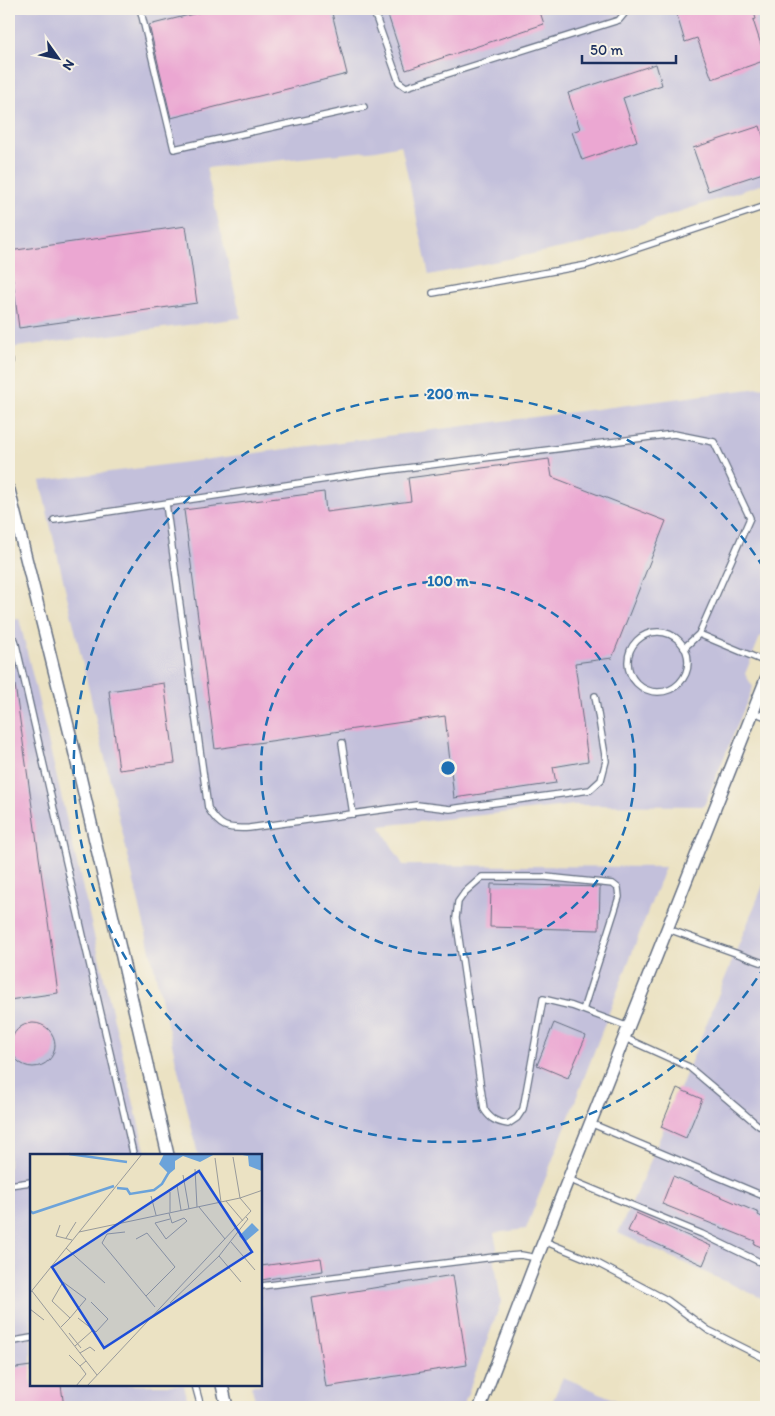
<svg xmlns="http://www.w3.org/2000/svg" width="775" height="1416" viewBox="0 0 775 1416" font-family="Itim,sans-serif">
	<rect width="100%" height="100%" fill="#f7f3e8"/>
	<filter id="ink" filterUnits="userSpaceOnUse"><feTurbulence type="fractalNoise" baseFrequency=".02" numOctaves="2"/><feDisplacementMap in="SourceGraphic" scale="10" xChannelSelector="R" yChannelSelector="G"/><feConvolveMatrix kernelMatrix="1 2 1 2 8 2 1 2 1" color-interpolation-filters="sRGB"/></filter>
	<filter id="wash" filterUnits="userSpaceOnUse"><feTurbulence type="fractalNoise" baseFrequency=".0096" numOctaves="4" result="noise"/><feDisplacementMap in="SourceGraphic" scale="20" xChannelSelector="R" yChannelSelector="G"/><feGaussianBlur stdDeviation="1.12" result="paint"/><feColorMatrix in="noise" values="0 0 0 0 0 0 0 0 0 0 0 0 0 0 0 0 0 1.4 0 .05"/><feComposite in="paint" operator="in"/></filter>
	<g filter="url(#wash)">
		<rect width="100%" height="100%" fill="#ebe2c3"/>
		<g fill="#c3c0db">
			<path d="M 9,9 L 766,9 L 766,183 L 582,244 L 429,275 L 401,145 L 377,150 L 206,168 L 241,318 L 9,348 Z"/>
			<path d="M 766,387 L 766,633 L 760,637 L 745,674 L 753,687 L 704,806 L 575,805 L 380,826 L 403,865 L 665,867 L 526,1229 L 494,1233 L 497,1248 L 494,1257 L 501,1302 L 463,1407 L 257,1407 L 251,1385 L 261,1385 L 261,1155 L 198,1155 L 40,481 Z"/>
			<path d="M 19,618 L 146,1155 L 31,1155 L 31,1385 L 184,1385 L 189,1407 L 9,1407 L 9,619 Z"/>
			<path d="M 766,878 L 766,1300 L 618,1233 L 650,1162 Z"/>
			<path d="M 563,1377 L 632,1407 L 550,1407 Z"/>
		</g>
		<path fill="#6ca3da" stroke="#44699c" d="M 155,1398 L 163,1401 L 164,1407 L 116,1407 Z"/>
		<g id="blocks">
			<g fill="#eba7d2">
				<path d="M 213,9 L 331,9 L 347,74 L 171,118 L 149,25 Z"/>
				<path d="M 386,9 L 539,9 L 544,24 L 406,70 Z"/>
				<path d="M 675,9 L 753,9 L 756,19 L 753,20 L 766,60 L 712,79 L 697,38 L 685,42 Z"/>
				<path d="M 656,64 L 662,85 L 623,98 L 637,141 L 582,160 L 572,132 L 580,129 L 568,93 Z"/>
				<path d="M 760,126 L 766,145 L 766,172 L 708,191 L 693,148 Z"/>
				<path d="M 186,226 L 197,303 L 19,328 L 9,251 Z"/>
				<path d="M 549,459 L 552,477 L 666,521 L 612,658 L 575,663 L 588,761 L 553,767 L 556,783 L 454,798 L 445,716 L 215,749 L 184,510 L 324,492 L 326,512 L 411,501 L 408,478 Z"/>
				<path d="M 164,683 L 175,763 L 119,770 L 109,691 Z"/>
				<path d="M 9,685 L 15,685 L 58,993 L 9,1000 Z"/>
				<path d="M 491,884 L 600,887 L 599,930 L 490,927 Z"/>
				<path d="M 554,1023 L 586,1036 L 568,1078 L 537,1065 Z"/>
				<circle cx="33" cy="1045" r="22"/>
				<path d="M 677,1088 L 702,1099 L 686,1138 L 661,1127 Z"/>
				<path d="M 673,1176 L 759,1213 L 758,1215 L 766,1219 L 766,1249 L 754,1244 L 755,1241 L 662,1204 Z"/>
				<path d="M 636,1213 L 711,1246 L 703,1265 L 628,1231 Z"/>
				<path d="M 321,1258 L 323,1271 L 261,1280 L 261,1266 Z"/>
				<path d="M 453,1275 L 467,1365 L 326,1387 L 312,1298 Z"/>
				<path d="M 31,1366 L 31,1385 L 61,1385 L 64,1407 L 9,1407 L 9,1369 Z"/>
			</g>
		</g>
	</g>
	<g filter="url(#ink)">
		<use href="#blocks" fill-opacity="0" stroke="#646e81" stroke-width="1"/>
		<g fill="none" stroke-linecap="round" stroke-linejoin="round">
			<defs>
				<g id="service">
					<path d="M 145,9 L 141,12 L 174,149 L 364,107"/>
					<path d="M 373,9 L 399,82 L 406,87 L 619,20 L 624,14 L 622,9"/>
					<path d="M 433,293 L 587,265 L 766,206"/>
					<path d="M 9,361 L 10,361"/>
					<path d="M 166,504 L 208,808 C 220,828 227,829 249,828 L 417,805 L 450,809 L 590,790 L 601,780 L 606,761 L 595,696"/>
					<path d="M 54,520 L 367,473 L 674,434 L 714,442 L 750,518 L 699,634 L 684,648"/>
					<circle cx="658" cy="662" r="30"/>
					<path d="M 699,634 L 766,662"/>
					<path d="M 15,640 L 133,1153 L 132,1155"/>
					<path d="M 753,712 L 766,717"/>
					<path d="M 342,743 L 353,814"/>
					<path d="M 668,929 L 766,964"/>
					<path d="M 583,1010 L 619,897 L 618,888 L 613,884 L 546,877 L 482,877 L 465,892 L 458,902 L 456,918 L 484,1109 C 490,1119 496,1122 508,1124 L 517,1118 L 523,1109 L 543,999 L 572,1006 L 629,1027"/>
					<path d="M 625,1038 L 689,1067 L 759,1126"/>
					<path d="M 590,1123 L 766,1197"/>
					<path d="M 568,1179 L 702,1234 L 766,1265"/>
					<path d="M 9,1185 L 31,1182"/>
					<path d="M 544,1241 L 597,1263 L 667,1300 L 708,1330 L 766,1359"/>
					<path d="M 261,1286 L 494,1257 L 521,1255 L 537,1258"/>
					<path d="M 9,1342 L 31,1338"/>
					<path d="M 195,1385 L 201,1407"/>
				</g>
				<g id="minor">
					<path d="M 9,490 L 74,750 L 168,1155"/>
					<path d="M 222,1385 L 227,1407"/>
					<path d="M 480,1407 L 537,1258 L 766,679"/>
				</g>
			</defs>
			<use href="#service" stroke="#646e81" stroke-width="8"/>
			<use href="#minor" stroke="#646e81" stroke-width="14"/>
			<use href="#service" stroke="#fff" stroke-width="5.5"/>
			<use href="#minor" stroke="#fff" stroke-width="11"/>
		</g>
	</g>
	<g fill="none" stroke="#1f6fb2" stroke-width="2.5" stroke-dasharray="9 6">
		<circle cx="448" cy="768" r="187"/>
		<path d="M765 966A374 374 0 1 1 765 570"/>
	</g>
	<g transform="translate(30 1154)">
		<rect width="232" height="232" fill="#ebe2c3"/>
		<path d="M 134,0 L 185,0 L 170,8 L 153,2 L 145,7 L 145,15 L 139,20 L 129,10 ZM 207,0 L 232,0 L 232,17 L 219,12 L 218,2 ZM 222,69 L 229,76 L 215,88 L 209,82 Z" fill="#6ca3da"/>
		<path fill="none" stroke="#6ca3da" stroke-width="2.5" d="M 39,0 L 97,8M 87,34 L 97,35 L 100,40 L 124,36 L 132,30 L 139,18M 0,57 L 3,59 L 84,32"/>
		<path fill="none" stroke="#989a9b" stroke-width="1" d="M 203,3 L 210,44 L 233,36M 185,4 L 191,48M 165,15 L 167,53M 153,21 L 159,55M 147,31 L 151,56M 121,42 L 126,61M 196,47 L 213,67M 169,53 L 195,85M 140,58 L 140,38M 139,59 L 142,69 L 154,64 L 157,67 L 136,85 L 125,69 L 140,65M 30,71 L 26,82 L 42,86M 49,78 L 210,44 L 221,57 L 56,233M 95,78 L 77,80 L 72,89 L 125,153M 36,84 L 46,68M 106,85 L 117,79 L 145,113 L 116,142M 201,88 L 225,116M 36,94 L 75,129M 211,128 L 189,102 L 218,65 L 216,63M 2,137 L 67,221M 0,139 L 112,0M 140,149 L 189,102M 0,155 L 14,166M 48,164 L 66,178 L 78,165 L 61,148M 31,173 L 40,164 L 22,147 L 33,128 L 56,145 L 40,164M 39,179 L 51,194M 45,192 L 62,177M 50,199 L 60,193 L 65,197M 39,201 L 50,212 L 56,207M 46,232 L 56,220 L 50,212"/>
		<path fill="#1d4ed8" fill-opacity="0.15" stroke="#1d4ed8" stroke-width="2.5" d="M 169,17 L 222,98 L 74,194 L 22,113 Z"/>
		<rect width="232" height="232" fill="none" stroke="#1b2f5e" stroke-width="2.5"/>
	</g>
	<circle cx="448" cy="768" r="8" fill="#1f6fb2" stroke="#f7f3e8" stroke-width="2.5"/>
	<g font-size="15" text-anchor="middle" font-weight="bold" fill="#1f6fb2" stroke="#f7f3e8" stroke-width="4" stroke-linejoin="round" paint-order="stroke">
		<text x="448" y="399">200 m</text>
		<text x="448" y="586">100 m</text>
	</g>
	<rect width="775" height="1416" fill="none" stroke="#f7f3e8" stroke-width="30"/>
	<g transform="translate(58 58) rotate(123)" stroke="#f7f3e8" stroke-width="4" paint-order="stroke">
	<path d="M0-4L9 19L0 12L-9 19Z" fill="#1b2f5e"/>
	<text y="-8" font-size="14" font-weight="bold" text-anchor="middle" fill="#1b2f5e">N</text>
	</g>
	<path d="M582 55v8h94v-8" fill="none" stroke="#1b2f5e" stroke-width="2.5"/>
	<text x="590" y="55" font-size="15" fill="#1b2f5e" stroke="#f7f3e8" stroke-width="4" paint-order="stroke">50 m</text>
</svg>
